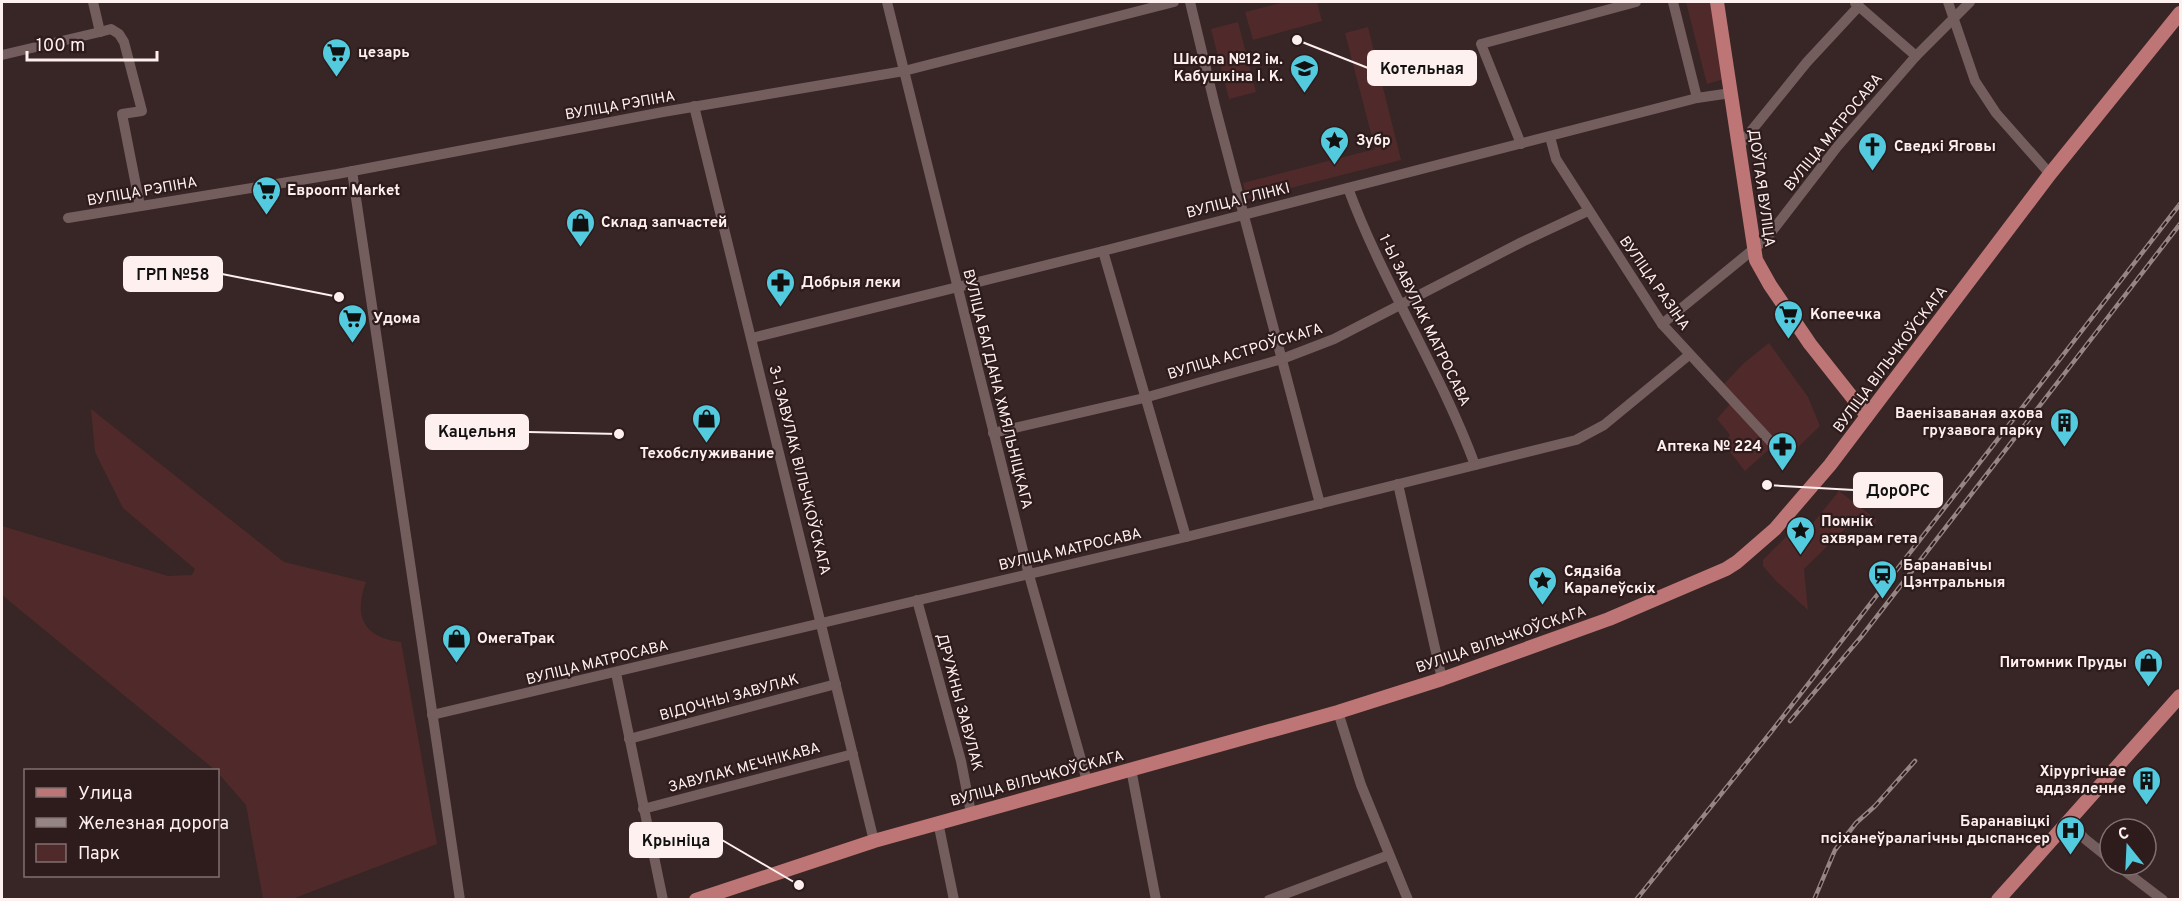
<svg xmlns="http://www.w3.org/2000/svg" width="2182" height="901" viewBox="0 0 2182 901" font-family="Overpass,sans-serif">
	<rect width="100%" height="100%" fill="#382525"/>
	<g fill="#502a2a">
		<path d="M 1285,2 L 1317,2 L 1322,21 L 1253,40 L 1245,12 Z"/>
		<path d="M 1686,2 L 1710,2 L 1724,79 L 1707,84 Z"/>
		<path d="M 1238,22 L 1256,92 L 1229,99 L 1211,29 Z"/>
		<path d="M 1368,27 L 1401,160 L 1247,199 L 1243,183 L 1375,149 L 1345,33 Z"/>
		<path d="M 1769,343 L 1808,397 L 1820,426 L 1791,454 L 1777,442 L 1745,471 L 1724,444 L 1730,435 L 1717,419 L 1735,398 L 1723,385 L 1744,363 Z"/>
		<path d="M 91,409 L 284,562 L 366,582 C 353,617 364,638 401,642 L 437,844 L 292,899 L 263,899 L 246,805 L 218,773 L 218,770 L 215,770 L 2,595 L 2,526 L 168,576 L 192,575 L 195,569 L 123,508 L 95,452 Z"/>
		<path d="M 1839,491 L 1877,520 L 1873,527 L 1857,517 L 1804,569 L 1808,610 L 1776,581 L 1763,566 L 1763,560 L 1799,524 L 1807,525 L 1809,528 Z"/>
	</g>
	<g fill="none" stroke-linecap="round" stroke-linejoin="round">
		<g stroke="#745d5d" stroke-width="10">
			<path d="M 887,2 L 1029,575 L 1087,781"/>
			<path d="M 1190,2 L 1215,106 L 1320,504"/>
			<path d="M 1673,2 L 1697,98"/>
			<path d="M 1948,2 L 1975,81 L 1996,113 L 2050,174"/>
			<path d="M 1855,3 L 1916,56"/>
			<path d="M 100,32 L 111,29 L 119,34 L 124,42 L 142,111 L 122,114 L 140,206"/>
			<path d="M 2,55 L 100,32 L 93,2"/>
			<path d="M 694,106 L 874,841"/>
			<path d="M 1550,137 L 1556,159 L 1662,324 L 1784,456"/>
			<path d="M 1521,144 L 1481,44 L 1636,2"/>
			<path d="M 1739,146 L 1807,62 L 1859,6"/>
			<path d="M 352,171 L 460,900"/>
			<path d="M 1348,188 C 1383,283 1440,370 1475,465"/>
			<path d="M 68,218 L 337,174 L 663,112 L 904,71 L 1174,2"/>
			<path d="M 1103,251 L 1186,537"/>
			<path d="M 1662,324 L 1766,239 L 1837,147 L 1916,56 L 1970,2"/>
			<path d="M 752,338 L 1103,251 L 1697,98 L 1731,93"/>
			<path d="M 993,433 L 1144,398 L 1282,359 L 1334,339 L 1522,242 L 1588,211"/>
			<path d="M 1398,484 L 1442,679"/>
			<path d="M 917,600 L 961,761 L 971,813"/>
			<path d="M 616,673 L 663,900"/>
			<path d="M 1338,712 L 1361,785 L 1408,900"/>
			<path d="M 432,715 L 1186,537 L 1576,440 L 1604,425 L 1689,355"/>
			<path d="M 629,739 L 836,684"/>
			<path d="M 1131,769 L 1156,900"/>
			<path d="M 643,809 L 853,754"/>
			<path d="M 938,822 L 954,900"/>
			<path d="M 2070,822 L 2085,839 L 2110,859"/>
			<path d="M 2117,865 L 2163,900"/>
			<path d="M 1269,900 L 1389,855"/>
		</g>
		<g stroke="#be7575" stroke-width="14">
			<path d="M 1717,2 L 1756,260 L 1770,285 L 1810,344 L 1867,416"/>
			<path d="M 696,900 L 874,841 L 1338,712 L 1442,679 L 1609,619 L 1726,569 L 1737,562 L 1775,529 L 1830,465 L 2050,174 L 2180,13"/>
			<path d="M 1998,900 L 2180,696"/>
		</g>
		<defs>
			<g id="rail">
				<path d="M 1790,721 L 1861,637 L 2180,224"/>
				<path d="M 1636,900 L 1771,732 L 2180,204"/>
				<path d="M 1814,900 L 1835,850 L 1856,823 L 1875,806 L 1915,761"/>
			</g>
		</defs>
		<use href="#rail" stroke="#968585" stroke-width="4.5"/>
		<use href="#rail" stroke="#2e1b1b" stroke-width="2" stroke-dasharray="7" stroke-linecap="butt"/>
	</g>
	<defs>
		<symbol id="supermarket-pin" viewBox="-11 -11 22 30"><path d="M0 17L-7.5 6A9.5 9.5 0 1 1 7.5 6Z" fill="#54cade" stroke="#2e1b1b"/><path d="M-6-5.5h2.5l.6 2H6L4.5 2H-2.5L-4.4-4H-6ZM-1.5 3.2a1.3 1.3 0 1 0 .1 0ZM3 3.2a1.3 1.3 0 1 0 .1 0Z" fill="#111"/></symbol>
		<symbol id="school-pin" viewBox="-11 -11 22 30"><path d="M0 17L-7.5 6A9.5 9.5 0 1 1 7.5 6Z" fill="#54cade" stroke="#2e1b1b"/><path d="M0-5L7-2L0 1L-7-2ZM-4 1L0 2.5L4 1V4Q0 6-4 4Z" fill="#111"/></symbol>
		<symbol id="sight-pin" viewBox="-11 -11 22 30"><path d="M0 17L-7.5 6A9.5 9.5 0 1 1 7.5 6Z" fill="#54cade" stroke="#2e1b1b"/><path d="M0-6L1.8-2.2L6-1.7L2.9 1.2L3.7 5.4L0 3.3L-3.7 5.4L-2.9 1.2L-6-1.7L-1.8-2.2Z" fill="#111"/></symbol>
		<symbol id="church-pin" viewBox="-11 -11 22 30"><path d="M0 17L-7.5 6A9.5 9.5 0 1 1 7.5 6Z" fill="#54cade" stroke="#2e1b1b"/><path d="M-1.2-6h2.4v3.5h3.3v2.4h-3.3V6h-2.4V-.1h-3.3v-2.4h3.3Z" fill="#111"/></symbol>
		<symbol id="shop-pin" viewBox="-11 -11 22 30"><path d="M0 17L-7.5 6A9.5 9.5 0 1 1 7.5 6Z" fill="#54cade" stroke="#2e1b1b"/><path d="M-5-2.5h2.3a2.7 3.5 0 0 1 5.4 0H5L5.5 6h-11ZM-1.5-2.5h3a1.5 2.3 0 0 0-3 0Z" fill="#111"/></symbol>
		<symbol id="pharmacy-pin" viewBox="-11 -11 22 30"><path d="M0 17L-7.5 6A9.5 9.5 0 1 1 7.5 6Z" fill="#54cade" stroke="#2e1b1b"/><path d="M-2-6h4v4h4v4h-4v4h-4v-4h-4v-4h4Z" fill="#111"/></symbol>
		<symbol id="building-pin" viewBox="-11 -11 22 30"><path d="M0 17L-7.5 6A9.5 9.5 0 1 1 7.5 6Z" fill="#54cade" stroke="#2e1b1b"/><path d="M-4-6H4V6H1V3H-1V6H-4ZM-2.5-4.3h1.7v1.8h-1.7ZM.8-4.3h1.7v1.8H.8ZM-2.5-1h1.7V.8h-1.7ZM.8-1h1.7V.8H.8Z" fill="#111"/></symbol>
		<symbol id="station-pin" viewBox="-11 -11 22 30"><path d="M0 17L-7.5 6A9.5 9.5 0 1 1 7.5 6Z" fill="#54cade" stroke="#2e1b1b"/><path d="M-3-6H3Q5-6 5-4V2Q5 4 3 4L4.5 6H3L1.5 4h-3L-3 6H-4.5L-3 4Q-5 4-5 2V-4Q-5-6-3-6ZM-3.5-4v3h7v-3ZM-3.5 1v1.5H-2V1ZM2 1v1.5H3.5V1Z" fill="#111"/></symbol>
		<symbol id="hospital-pin" viewBox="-11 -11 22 30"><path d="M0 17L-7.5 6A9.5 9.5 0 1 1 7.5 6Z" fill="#54cade" stroke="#2e1b1b"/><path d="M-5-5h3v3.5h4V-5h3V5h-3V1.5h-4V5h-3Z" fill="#111"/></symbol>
	</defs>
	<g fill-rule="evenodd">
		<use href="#supermarket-pin" x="320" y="36" width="33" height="45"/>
		<use href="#school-pin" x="1288" y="52" width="33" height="45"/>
		<use href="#sight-pin" x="1318" y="124" width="33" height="45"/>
		<use href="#church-pin" x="1856" y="130" width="33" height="45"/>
		<use href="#supermarket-pin" x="250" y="174" width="33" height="45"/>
		<use href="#shop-pin" x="564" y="206" width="33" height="45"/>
		<use href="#pharmacy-pin" x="764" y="266" width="33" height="45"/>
		<use href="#supermarket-pin" x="1772" y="298" width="33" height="45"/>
		<use href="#supermarket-pin" x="336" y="302" width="33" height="45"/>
		<use href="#shop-pin" x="690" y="402" width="33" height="45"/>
		<use href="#building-pin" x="2048" y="406" width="33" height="45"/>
		<use href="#pharmacy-pin" x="1766" y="430" width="33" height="45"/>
		<use href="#sight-pin" x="1784" y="514" width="33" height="45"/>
		<use href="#station-pin" x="1866" y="558" width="33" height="45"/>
		<use href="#sight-pin" x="1526" y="564" width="33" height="45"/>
		<use href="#shop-pin" x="440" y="622" width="33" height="45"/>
		<use href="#shop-pin" x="2132" y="646" width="33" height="45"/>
		<use href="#building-pin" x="2130" y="764" width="33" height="45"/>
		<use href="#hospital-pin" x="2054" y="814" width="33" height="45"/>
	</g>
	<g text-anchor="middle" stroke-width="4.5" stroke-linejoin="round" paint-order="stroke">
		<g font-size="15" font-weight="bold" fill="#fdf0ef" stroke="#2e1b1b" text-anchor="start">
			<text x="358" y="57">цезарь</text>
			<text x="1283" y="64" text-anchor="end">Школа №12 ім.<tspan x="1283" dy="17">Кабушкіна І. К.</tspan></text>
			<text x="1356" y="145">Зубр</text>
			<text x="1894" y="151">Сведкі Яговы</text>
			<text x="287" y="195">Евроопт Market</text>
			<text x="601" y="227">Склад запчастей</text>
			<text x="801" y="287">Добрыя леки</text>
			<text x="1810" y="319">Копеечка</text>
			<text x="373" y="323">Удома</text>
			<text x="2043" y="418" text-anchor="end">Ваенізаваная ахова<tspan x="2043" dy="17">грузавога парку</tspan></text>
			<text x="1762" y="451" text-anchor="end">Аптека № 224</text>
			<text x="707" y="458" text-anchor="middle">Техобслуживание</text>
			<text x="1821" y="526">Помнік<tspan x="1821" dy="17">ахвярам гета</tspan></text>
			<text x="1903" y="570">Баранавічы<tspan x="1903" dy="17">Цэнтральныя</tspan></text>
			<text x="1564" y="576">Сядзіба<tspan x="1564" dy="17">Каралеўскіх</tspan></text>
			<text x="477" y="643">ОмегаТрак</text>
			<text x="2127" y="667" text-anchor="end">Питомник Пруды</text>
			<text x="2126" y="776" text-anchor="end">Хірургічнае<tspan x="2126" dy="17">аддзяленне</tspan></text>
			<text x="2050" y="826" text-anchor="end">Баранавіцкі<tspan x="2050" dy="17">псіханеўралагічны дыспансер</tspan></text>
		</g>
		<g font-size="15" fill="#fdf0ef" stroke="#2e1b1b">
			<text transform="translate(620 105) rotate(-10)" y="5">ВУЛІЦА РЭПІНА</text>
			<text transform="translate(1833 132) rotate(-51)" y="5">ВУЛІЦА МАТРОСАВА</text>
			<text transform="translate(1762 188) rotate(82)" y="5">ДОЎГАЯ ВУЛІЦА</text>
			<text transform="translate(142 191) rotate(-10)" y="5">ВУЛІЦА РЭПІНА</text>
			<text transform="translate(1238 200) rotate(-14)" y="5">ВУЛІЦА ГЛІНКІ</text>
			<text transform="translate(1655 283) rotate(55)" y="5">ВУЛІЦА РАЗІНА</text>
			<text transform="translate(1425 320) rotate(64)" y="5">1-Ы ЗАВУЛАК МАТРОСАВА</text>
			<text transform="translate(1245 351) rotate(-17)" y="5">ВУЛІЦА АСТРОЎСКАГА</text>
			<text transform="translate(1890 359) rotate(-53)" y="5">ВУЛІЦА ВІЛЬЧКОЎСКАГА</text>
			<text transform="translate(998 389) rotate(76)" y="5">ВУЛІЦА БАГДАНА ХМЯЛЬНІЦКАГА</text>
			<text transform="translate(800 470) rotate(76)" y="5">3-І ЗАВУЛАК ВІЛЬЧКОЎСКАГА</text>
			<text transform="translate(1070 549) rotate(-13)" y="5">ВУЛІЦА МАТРОСАВА</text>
			<text transform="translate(1501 639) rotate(-19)" y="5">ВУЛІЦА ВІЛЬЧКОЎСКАГА</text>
			<text transform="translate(597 662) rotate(-14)" y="5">ВУЛІЦА МАТРОСАВА</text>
			<text transform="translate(729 697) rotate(-15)" y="5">ВІДОЧНЫ ЗАВУЛАК</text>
			<text transform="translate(960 702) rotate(75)" y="5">ДРУЖНЫ ЗАВУЛАК</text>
			<text transform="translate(744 767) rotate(-15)" y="5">ЗАВУЛАК МЕЧНІКАВА</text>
			<text transform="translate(1037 778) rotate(-15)" y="5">ВУЛІЦА ВІЛЬЧКОЎСКАГА</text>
		</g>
	</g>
	<path fill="none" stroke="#fdf0ef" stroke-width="2" d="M1297 40L1368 68M339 297L222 274M619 434L528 432M1767 485L1854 490M799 885L722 840"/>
	<g fill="#fdf0ef" stroke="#2e1b1b" stroke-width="2">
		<circle cx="1297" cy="40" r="6"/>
		<circle cx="339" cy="297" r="6"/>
		<circle cx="619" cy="434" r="6"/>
		<circle cx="1767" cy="485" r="6"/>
		<circle cx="799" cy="885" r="6"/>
	</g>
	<g fill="#fdf0ef" stroke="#fdf0ef" stroke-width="2">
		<rect x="1368" y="51" width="108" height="34" rx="6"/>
		<rect x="124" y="257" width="98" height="34" rx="6"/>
		<rect x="426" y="415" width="102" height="34" rx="6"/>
		<rect x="1854" y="473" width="88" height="34" rx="6"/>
		<rect x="630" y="823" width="92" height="34" rx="6"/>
	</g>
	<g font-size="16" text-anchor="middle" font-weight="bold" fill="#111">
		<text x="1422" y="74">Котельная</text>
		<text x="173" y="280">ГРП №58</text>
		<text x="477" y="437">Кацельня</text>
		<text x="1898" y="496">ДорОРС</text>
		<text x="676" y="846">Крыніца</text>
	</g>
	<rect width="2182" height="901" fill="none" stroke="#fdf0ef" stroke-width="6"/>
	<rect x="24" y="769" width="195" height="108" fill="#2e1b1b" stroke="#817070" stroke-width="1.5"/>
	<rect x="36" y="788" width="30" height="9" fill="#be7575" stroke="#817070" stroke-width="1.5"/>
	<text x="78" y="799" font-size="18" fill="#fdf0ef">Улица</text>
	<rect x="36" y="818" width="30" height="9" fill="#968585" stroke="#817070" stroke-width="1.5"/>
	<text x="78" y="829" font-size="18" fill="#fdf0ef">Железная дорога</text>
	<rect x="36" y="844" width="30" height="18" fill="#502a2a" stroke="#817070" stroke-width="1.5"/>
	<text x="78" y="859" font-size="18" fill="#fdf0ef">Парк</text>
	<g transform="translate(2128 847) rotate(342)"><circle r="28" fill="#2e1b1b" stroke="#817070" stroke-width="1.5"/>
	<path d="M0-4.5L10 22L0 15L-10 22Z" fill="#54cade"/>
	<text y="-9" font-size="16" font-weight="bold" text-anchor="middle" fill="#fdf0ef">С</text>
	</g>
	<path d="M27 51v9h130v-9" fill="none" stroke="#fdf0ef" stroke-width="3"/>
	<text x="36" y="51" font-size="18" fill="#fdf0ef" stroke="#2e1b1b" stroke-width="4.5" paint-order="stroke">100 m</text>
</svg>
